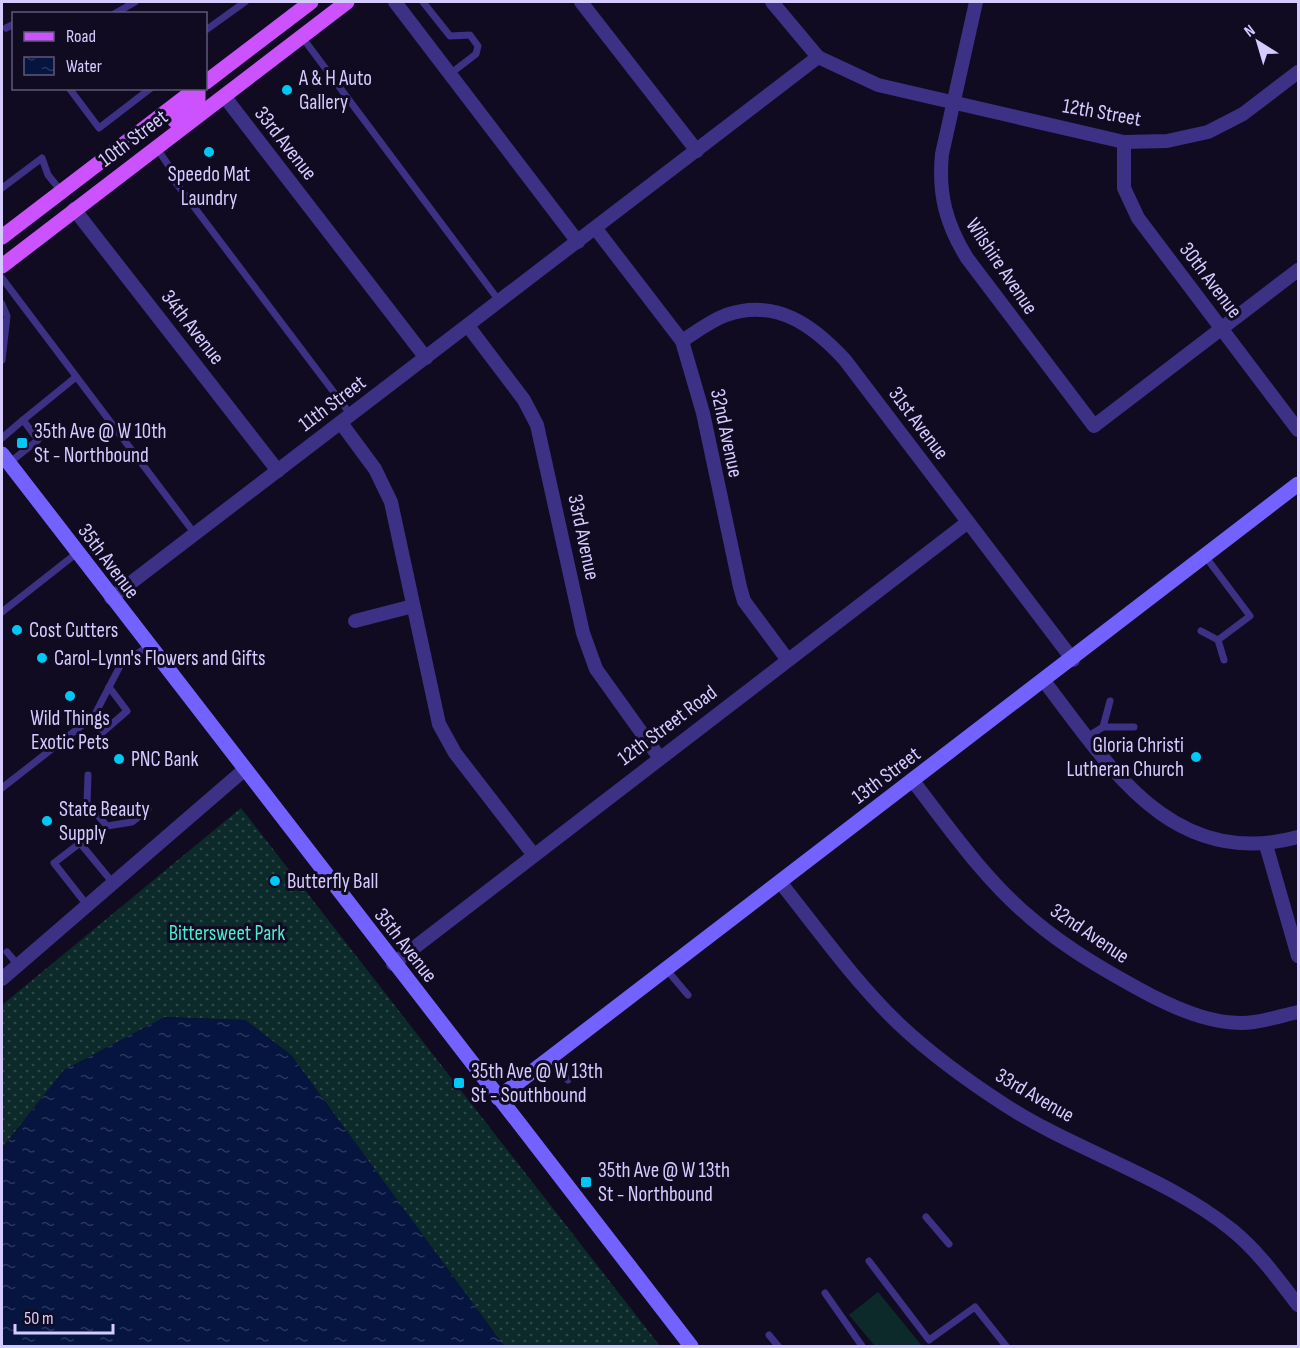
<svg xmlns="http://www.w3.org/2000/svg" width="1300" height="1348" viewBox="0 0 1300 1348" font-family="'Sofia Sans Condensed',sans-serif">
	<defs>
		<pattern id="grass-dots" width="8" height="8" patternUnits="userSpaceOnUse" patternTransform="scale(1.5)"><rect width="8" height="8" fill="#0d2a2b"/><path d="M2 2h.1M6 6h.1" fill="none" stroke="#2f484b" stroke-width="1.8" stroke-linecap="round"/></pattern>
		<pattern id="water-ripples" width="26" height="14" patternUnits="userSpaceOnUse" patternTransform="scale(1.5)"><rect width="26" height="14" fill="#051540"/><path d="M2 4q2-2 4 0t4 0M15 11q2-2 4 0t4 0" fill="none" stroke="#29365d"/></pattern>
	</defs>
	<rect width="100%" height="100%" fill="#100b21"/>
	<path fill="url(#grass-dots)" d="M 241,808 L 660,1346 L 504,1346 L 291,1055 L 245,1020 L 165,1017 L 64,1070 L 2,1148 L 2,1005 Z"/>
	<path fill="#0d2a2b" d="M 878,1292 L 922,1346 L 875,1346 L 849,1315 Z"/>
	<path fill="url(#water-ripples)" d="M 165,1017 L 245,1020 L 291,1055 L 504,1346 L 2,1346 L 2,1149 L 64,1070 Z"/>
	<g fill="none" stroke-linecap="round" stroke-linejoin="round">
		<g stroke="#3c3184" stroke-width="7">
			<path d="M 423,2 L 450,36 L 470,35 L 478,46 L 476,54 L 450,74"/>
			<path d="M 114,14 L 135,2"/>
			<path d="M 6,28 L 14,24"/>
			<path d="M 206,30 L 245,2"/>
			<path d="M 302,37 L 500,302"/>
			<path d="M 69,88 L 99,128 L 151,88"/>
			<path d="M 156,147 L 173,172"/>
			<path d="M 170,175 L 351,415"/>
			<path d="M 2,188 L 42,158 L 48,175 L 61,191"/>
			<path d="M 2,278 L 195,534"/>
			<path d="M 2,304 L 7,316 L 2,360"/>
			<path d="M 23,420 L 76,377"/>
			<path d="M 2,438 L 23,420 L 38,440 L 9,463"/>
			<path d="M 2,612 L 77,553"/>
			<path d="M 1201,631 L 1218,640 L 1250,616 L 1205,556"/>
			<path d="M 1218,640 L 1224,660"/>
			<path d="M 1103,727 L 1110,701"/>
			<path d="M 1087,737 L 1103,727 L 1134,727"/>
			<path d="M 89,744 L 127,711 L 109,687"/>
			<path d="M 88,775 L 87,803 L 107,826 L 132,822 L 148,809"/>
			<path d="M 2,788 L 94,716 L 120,666 L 148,646"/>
			<path d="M 87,905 L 54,863 L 80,843 L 113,883"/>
			<path d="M 7,952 L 18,965"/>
			<path d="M 666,969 L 688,995"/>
			<path d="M 551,1058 L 568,1080"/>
			<path d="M 926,1217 L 949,1244"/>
			<path d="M 869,1261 L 929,1340 L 975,1307 L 1006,1346"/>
			<path d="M 825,1293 L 862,1346"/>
			<path d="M 769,1335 L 778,1346"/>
		</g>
		<g stroke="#3c3184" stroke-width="14">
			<path d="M 395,2 L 578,242"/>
			<path d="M 581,2 L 697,151"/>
			<path d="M 772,2 L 818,57 L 878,85 L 1124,142 L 1167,141 L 1208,132 L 1243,114 L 1298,72"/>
			<path d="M 976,2 L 942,154 C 938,194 946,224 967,258 L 1094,426 L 1298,270"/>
			<path d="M 224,96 L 426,358"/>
			<path d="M 1124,142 L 1124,188 L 1138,218 L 1298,430"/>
			<path d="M 74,209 L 278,471"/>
			<path d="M 596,229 L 682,341 L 703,413 L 740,587 L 744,601 L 787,659"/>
			<path d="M 468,326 L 524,400 L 537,425 L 583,633 L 596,669 L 659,757"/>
			<path d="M 682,341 C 696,332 710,321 726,315 C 776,298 813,325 845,360 L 1073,660"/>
			<path d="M 341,423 L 375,469 L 391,502 L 439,724 L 455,753 L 533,854"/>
			<path d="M 111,598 L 818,57"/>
			<path d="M 355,621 L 413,606"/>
			<path d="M 1044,681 C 1110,767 1172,871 1298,837"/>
			<path d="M 913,781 C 950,829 985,880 1032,919 C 1067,949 1109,973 1150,995 C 1181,1011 1219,1027 1254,1022 C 1269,1020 1284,1015 1298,1012"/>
			<path d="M 1266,845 L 1298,956"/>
			<path d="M 780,882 C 819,931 855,982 900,1025 C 932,1055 968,1081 1005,1105 C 1076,1151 1167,1177 1232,1230 C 1258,1251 1278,1279 1298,1305"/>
			<path d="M 393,964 L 968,522"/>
			<path d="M 2,979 L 244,770"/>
		</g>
		<g stroke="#7362ff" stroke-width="15">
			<path d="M 2,454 L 691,1346"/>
			<path d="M 498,1098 L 1298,484"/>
		</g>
		<g stroke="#cd52ff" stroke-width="15">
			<path d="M 206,82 L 311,2"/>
			<path d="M 175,121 L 198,100 L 198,88"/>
			<path d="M 2,237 L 197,88"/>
			<path d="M 2,266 L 347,2"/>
		</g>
	</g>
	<g fill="#00c8f6" stroke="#100b21" stroke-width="2">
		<circle cx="287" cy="90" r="6"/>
		<circle cx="209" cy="152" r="6"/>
		<rect x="16" y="437" width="12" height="12" rx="3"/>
		<circle cx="17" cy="630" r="6"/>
		<circle cx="42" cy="658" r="6"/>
		<circle cx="70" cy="696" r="6"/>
		<circle cx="1196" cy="757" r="6"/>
		<circle cx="119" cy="759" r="6"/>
		<circle cx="47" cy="821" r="6"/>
		<circle cx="275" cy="881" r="6"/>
		<rect x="453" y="1077" width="12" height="12" rx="3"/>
		<rect x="580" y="1176" width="12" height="12" rx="3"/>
	</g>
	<g text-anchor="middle" stroke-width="6" stroke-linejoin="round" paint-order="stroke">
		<g font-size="21" fill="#d5cbff" stroke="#100b21" text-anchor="start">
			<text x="299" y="85">A &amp; H Auto<tspan x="299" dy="24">Gallery</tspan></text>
			<text x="209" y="181" text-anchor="middle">Speedo Mat<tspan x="209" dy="24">Laundry</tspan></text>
			<text x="34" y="438">35th Ave @ W 10th<tspan x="34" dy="24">St - Northbound</tspan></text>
			<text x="29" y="637">Cost Cutters</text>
			<text x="54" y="665">Carol-Lynn's Flowers and Gifts</text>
			<text x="70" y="725" text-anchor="middle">Wild Things<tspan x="70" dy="24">Exotic Pets</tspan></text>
			<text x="1184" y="752" text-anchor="end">Gloria Christi<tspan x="1184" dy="24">Lutheran Church</tspan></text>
			<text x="131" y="766">PNC Bank</text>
			<text x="59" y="816">State Beauty<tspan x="59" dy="24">Supply</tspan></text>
			<text x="287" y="888">Butterfly Ball</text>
			<text x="471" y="1078">35th Ave @ W 13th<tspan x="471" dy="24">St - Southbound</tspan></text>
			<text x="598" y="1177">35th Ave @ W 13th<tspan x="598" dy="24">St - Northbound</tspan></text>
		</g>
		<g font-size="21" fill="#d5cbff" stroke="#100b21">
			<text transform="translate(1102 112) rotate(10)" y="7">12th Street</text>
			<text transform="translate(133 138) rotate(-37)" y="7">10th Street</text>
			<text transform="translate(286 143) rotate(52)" y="7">33rd Avenue</text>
			<text transform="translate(1002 266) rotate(56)" y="7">Wilshire Avenue</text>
			<text transform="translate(1211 280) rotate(53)" y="7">30th Avenue</text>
			<text transform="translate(193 327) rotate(52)" y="7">34th Avenue</text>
			<text transform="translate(332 403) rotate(-37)" y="7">11th Street</text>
			<text transform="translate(919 423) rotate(53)" y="7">31st Avenue</text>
			<text transform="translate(727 433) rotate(78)" y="7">32nd Avenue</text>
			<text transform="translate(584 537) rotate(78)" y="7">33rd Avenue</text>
			<text transform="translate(109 561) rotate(53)" y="7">35th Avenue</text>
			<text transform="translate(667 725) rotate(-37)" y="7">12th Street Road</text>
			<text transform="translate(886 775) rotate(-37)" y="7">13th Street</text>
			<text transform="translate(1090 933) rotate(34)" y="7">32nd Avenue</text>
			<text transform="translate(406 945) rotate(52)" y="7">35th Avenue</text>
			<text transform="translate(1035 1095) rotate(30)" y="7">33rd Avenue</text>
		</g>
		<g font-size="21" fill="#4cead0" stroke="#100b21">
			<text x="227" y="940">Bittersweet Park</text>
		</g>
	</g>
	<rect width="1300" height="1348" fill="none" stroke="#d5cbff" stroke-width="6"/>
	<rect x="12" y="12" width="195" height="78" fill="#100b21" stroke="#5f587a" stroke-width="1.5"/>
	<rect x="24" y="32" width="30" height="9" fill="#cd52ff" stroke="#5f587a" stroke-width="1.5"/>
	<text x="66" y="42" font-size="18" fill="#d5cbff">Road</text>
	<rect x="24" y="57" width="30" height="18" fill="url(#water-ripples)" stroke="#5f587a" stroke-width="1.5"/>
	<text x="66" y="72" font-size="18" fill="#d5cbff">Water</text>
	<g transform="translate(1258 42) rotate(323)" stroke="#100b21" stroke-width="4.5" paint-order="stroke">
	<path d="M0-4.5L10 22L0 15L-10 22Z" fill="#d5cbff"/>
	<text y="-9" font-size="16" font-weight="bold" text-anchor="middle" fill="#d5cbff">N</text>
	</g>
	<path d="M15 1324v9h98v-9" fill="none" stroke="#d5cbff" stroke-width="3"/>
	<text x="24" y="1324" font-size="18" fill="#d5cbff" stroke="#100b21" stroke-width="4.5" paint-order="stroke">50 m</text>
</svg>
